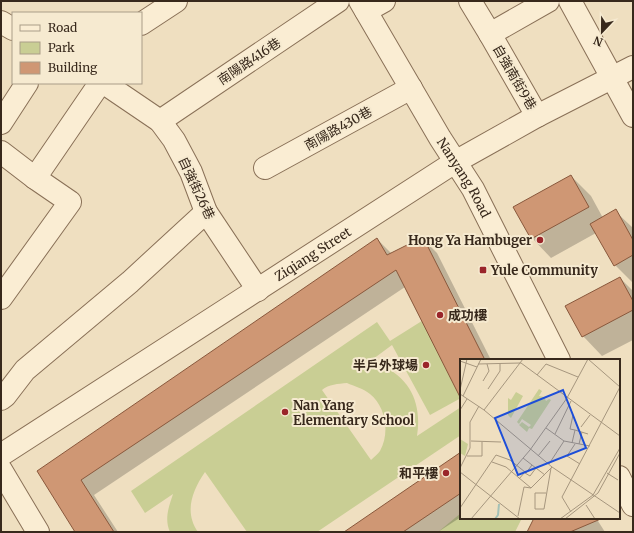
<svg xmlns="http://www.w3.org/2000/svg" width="634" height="533" viewBox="0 0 634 533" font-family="Merriweather,'Noto Sans TC',serif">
	<rect width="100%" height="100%" fill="#efdfc0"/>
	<g fill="#c9ce94" fill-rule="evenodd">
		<path d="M 425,319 L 461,398 L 430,415 L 392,345 L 369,362 C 372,363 377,363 381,365 C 411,379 422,404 417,436 L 461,407 L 461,435 L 317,532 L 247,532 L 205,472 C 192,491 184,512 198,532 L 170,532 C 164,519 169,506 173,494 L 145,513 L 131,491 L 377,322 L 390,341 ZM 347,383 C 354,386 364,389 370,394 C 386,407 390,433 380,451 C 378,454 374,457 371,460 L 322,390 C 329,384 338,384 347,383 Z"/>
		<path d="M 461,513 L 461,518 L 522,518 L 515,532 L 438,532 Z"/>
	</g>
	<g fill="#0003">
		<path d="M 571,176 L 591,196 L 603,218 L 615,211 L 633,228 L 633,283 L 615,265 L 596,233 L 551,258 L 532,238 Z"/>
		<path d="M 377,239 L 392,254 L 423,239 L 437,253 L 491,360 L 461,360 L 461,396 L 405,287 L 94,495 L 118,532 L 76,532 L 38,471 Z"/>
		<path d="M 620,278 L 633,291 L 633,340 L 602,356 L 583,336 Z"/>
		<path d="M 461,453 L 461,517 L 438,532 L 346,532 Z"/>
		<path d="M 535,518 L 596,518 L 605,532 L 528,532 Z"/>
	</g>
	<g fill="#cf9774" stroke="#89583c">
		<path d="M 571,175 L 589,207 L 531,239 L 513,207 Z"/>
		<path d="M 616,209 L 633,240 L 633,255 L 614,266 L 590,224 Z"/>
		<path d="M 423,237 L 485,360 L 461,360 L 461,399 L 396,270 L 81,480 L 114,532 L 75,532 L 37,471 L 377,238 L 387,255 Z"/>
		<path d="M 620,277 L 633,301 L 633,310 L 582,337 L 565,306 Z"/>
		<path d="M 461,452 L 461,493 L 403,532 L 344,532 Z"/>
		<path d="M 534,518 L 603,518 L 570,532 L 527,532 Z"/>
	</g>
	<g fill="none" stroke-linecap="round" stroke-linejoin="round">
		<defs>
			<g id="minor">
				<path id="s1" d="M 360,1 L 440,138 L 473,189 L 559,360"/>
				<path d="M 470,1 L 490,34"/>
				<path d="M 570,1 L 633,116"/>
				<path d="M 366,11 L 384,1"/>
				<path d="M 1,22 L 13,29"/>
				<path d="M 141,24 L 176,1"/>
				<path d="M 104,83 L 160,121 L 174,140 L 191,172 L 206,212 L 258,290"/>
				<path d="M 537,116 L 490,34 L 548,1"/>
				<path d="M 160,121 L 338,1"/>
				<path d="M 1,123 L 27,83"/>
				<path d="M 1,152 L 35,178"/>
				<path d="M 265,168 L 411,88"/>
				<path d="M 1,298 L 70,202 L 35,178 L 100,83"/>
				<path d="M 1,399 L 5,396 L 25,370 L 130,282 L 206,212"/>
				<path id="s2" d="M 1,455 L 455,162 L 537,116 L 633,67"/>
				<path d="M 1,470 L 38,532"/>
				<path d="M 619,477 L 633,505"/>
			</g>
		</defs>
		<use href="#minor" stroke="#897057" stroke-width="24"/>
		<use href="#minor" stroke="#faedd3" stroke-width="22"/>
	</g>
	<g fill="#9a252a" stroke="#f6ead0" stroke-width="1.5">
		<circle cx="540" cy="240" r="4"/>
		<rect x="479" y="266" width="8" height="8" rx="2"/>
		<circle cx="440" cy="315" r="4"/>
		<circle cx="426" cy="365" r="4"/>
		<circle cx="285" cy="412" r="4"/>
		<circle cx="446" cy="473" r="4"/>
	</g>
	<g text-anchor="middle" stroke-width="4" stroke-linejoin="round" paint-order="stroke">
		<g font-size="13" fill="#38291c" stroke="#f6ead0">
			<text transform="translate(249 61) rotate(-34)" y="5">南陽路416巷</text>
			<text transform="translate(515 77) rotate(60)" y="5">自強南街9巷</text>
			<text transform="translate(338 128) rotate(-29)" y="5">南陽路430巷</text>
			<text dy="5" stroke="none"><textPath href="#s1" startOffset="205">Nanyang Road</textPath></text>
			<text transform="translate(197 188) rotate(65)" y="5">自強街26巷</text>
			<text dy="5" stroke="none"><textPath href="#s2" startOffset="371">Ziqiang Street</textPath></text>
		</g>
		<g font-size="13" font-weight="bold" fill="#38291c" stroke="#f6ead0" text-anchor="end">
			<text x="532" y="245">Hong Ya Hambuger</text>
			<text x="491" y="275" text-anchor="start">Yule Community</text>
			<text x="448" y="320" text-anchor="start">成功樓</text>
			<text x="418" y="370">半戶外球場</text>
			<text x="293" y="410" text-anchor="start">Nan Yang<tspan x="293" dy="15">Elementary School</tspan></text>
			<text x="438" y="478">和平樓</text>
		</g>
	</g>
	<g transform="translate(460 359)">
		<rect width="160" height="160" fill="#efdfc0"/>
		<path d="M 79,30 L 82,32 L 79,37 L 84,38 L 86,42 L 89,40 L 91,41 L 72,70 L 69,69 L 67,73 L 59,66 L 62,63 L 69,68 L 71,66 L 62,60 L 59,65 L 57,63 ZM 56,33 L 63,37 L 51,59 L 48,56 L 48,39 L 51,41 ZM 0,80 L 8,85 L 5,97 L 0,94 Z" fill="#c9ce94"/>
		<path fill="none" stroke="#a3c1b7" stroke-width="2" d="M 35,160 L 38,156 L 39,145"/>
		<path fill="none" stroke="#a6967e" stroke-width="1" d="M 128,0 L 160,28M 0,2 L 17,8M 18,5 L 61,4 L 160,77M 77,16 L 86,5 L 118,18M 23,22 L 29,12 L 27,5M 28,30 L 40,12 L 40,5M 0,31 L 7,0M 0,35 L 24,51 L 92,108 L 160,154M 3,37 L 21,0M 0,51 L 7,40M 24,51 L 63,0M 121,68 L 130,56M 86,69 L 104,82 L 130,87M 115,71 L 128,75M 95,75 L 111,42M 11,82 L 41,83M 112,84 L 115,71 L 110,70 L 113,56M 115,85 L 107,97 L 120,105M 119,85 L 122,73M 7,97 L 22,97 L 22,83M 78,97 L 90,82M 63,99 L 72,106 L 66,114M 32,103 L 46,108 L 71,129 L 92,108M 89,105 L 104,82M 72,106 L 85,116M 0,109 L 10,89 L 10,63 L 19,47M 0,113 L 60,160M 65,114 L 70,117 L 76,109M 147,114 L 158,121M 86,134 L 75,134 L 75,150 L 84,150 L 91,109M 126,146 L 135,160M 0,149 L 36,96 L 50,101 L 65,113 L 59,120M 111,153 L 102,138 L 160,28M 58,157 L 64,128 L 71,129M 11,160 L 70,91 L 107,39 L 128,0M 100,160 L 133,136 L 160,89M 105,160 L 138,134 L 160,94"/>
		<path fill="#1d4ed8" fill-opacity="0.15" stroke="#1d4ed8" stroke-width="2" d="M 103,31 L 126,89 L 58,116 L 35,59 Z"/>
		<rect width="160" height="160" fill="none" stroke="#38291c" stroke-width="2"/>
	</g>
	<rect width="634" height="533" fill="none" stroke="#38291c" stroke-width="4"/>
	<rect x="12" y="12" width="130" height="72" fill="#f6ead0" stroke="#aa9d88"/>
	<rect x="20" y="25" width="20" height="6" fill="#faedd3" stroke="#aa9d88"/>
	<text x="48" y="32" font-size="12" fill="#38291c">Road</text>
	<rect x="20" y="42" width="20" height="12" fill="#c9ce94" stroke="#aa9d88"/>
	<text x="48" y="52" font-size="12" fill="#38291c">Park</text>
	<rect x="20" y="62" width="20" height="12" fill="#cf9774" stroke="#aa9d88"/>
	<text x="48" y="72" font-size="12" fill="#38291c">Building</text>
	<g transform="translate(602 32) rotate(202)" stroke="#f6ead0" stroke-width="3" paint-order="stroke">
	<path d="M0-3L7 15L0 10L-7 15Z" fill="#38291c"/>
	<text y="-6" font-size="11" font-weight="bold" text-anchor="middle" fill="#38291c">N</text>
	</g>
</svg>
